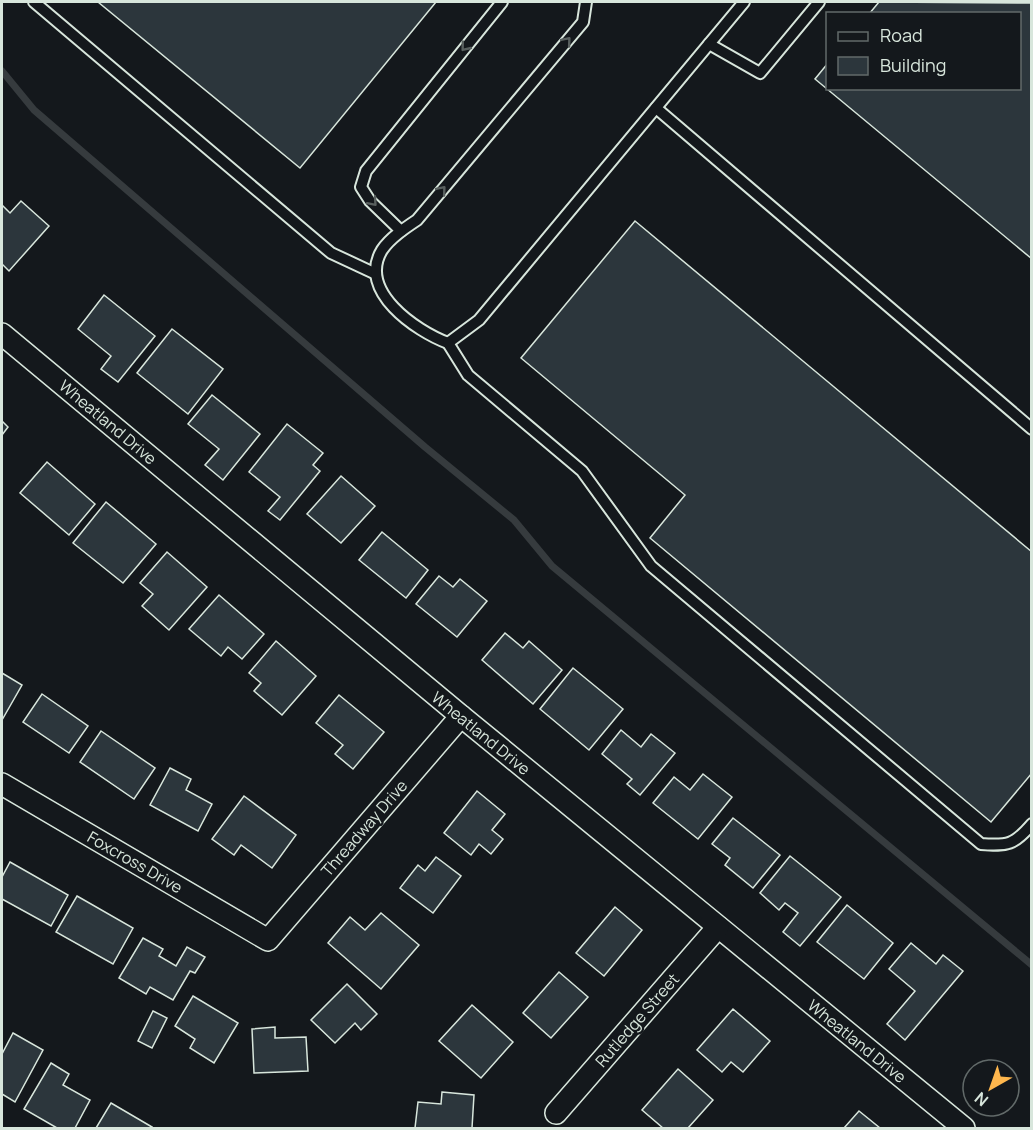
<svg xmlns="http://www.w3.org/2000/svg" width="1033" height="1130" viewBox="0 0 1033 1130" font-family="Manrope,sans-serif">
	<rect width="100%" height="100%" fill="#14181c"/>
	<g fill="none" stroke-linecap="round" stroke-linejoin="round">
		<path stroke="#363b3e" stroke-width="7" d="M 2,71 L 34,110 L 425,447 L 514,520 L 552,566 L 1032,965"/>
	</g>
	<g fill="#2c363c" stroke="#d8e6dc" stroke-width="1.5">
		<path d="M 98,2 L 436,2 L 300,168 Z"/>
		<path d="M 879,2 L 1032,3 L 1032,259 L 815,79 L 828,63 L 828,88 L 1020,88 L 1020,14 L 869,14 Z"/>
		<path d="M 21,201 L 49,226 L 9,271 L 2,264 L 2,205 L 10,213 Z"/>
		<path d="M 635,221 L 1032,552 L 1032,773 L 991,822 L 650,538 L 685,495 L 521,358 Z"/>
		<path d="M 104,295 L 155,336 L 118,382 L 101,369 L 111,356 L 78,329 Z"/>
		<path d="M 172,329 L 223,369 L 188,414 L 137,373 Z"/>
		<path d="M 212,395 L 260,434 L 223,480 L 205,465 L 219,449 L 188,424 Z"/>
		<path d="M 2,421 L 8,427 L 2,435 Z"/>
		<path d="M 287,424 L 323,453 L 313,465 L 320,471 L 280,520 L 268,511 L 280,497 L 249,472 Z"/>
		<path d="M 47,462 L 95,504 L 69,535 L 20,493 Z"/>
		<path d="M 341,476 L 375,506 L 341,543 L 307,514 Z"/>
		<path d="M 106,502 L 156,544 L 123,583 L 73,543 Z"/>
		<path d="M 382,532 L 428,570 L 406,598 L 359,560 Z"/>
		<path d="M 167,552 L 207,587 L 169,630 L 142,606 L 153,594 L 140,583 Z"/>
		<path d="M 439,576 L 453,587 L 460,579 L 487,601 L 457,637 L 416,604 Z"/>
		<path d="M 219,595 L 264,634 L 242,659 L 228,647 L 221,656 L 189,629 Z"/>
		<path d="M 505,633 L 523,648 L 529,641 L 562,670 L 533,704 L 482,660 Z"/>
		<path d="M 276,641 L 316,676 L 282,715 L 254,691 L 261,683 L 249,673 Z"/>
		<path d="M 573,668 L 623,709 L 589,750 L 540,709 Z"/>
		<path d="M 2,673 L 22,685 L 2,720 Z"/>
		<path d="M 42,694 L 88,726 L 69,753 L 23,722 Z"/>
		<path d="M 339,695 L 384,732 L 353,769 L 335,754 L 343,745 L 316,723 Z"/>
		<path d="M 621,730 L 641,747 L 651,734 L 675,753 L 640,795 L 627,784 L 632,779 L 602,754 Z"/>
		<path d="M 101,731 L 155,768 L 134,799 L 80,762 Z"/>
		<path d="M 170,768 L 191,779 L 186,790 L 212,804 L 198,831 L 150,805 Z"/>
		<path d="M 703,774 L 732,797 L 698,839 L 653,803 L 674,777 L 690,790 Z"/>
		<path d="M 477,791 L 505,814 L 492,830 L 503,839 L 491,854 L 479,844 L 471,855 L 444,833 Z"/>
		<path d="M 244,796 L 296,835 L 272,868 L 241,845 L 234,855 L 212,839 Z"/>
		<path d="M 733,818 L 780,855 L 753,888 L 725,865 L 730,858 L 712,844 Z"/>
		<path d="M 790,856 L 841,897 L 800,946 L 783,932 L 798,913 L 785,903 L 779,910 L 760,893 Z"/>
		<path d="M 436,857 L 461,876 L 433,913 L 400,888 L 418,865 L 425,871 Z"/>
		<path d="M 10,862 L 68,895 L 51,926 L 2,899 L 2,877 Z"/>
		<path d="M 77,896 L 133,928 L 113,964 L 56,932 Z"/>
		<path d="M 847,905 L 893,943 L 864,979 L 817,942 Z"/>
		<path d="M 615,907 L 642,930 L 604,976 L 576,953 Z"/>
		<path d="M 381,913 L 419,945 L 381,989 L 328,943 L 350,917 L 365,930 Z"/>
		<path d="M 143,938 L 163,949 L 159,956 L 176,966 L 187,947 L 205,957 L 195,973 L 190,971 L 173,1000 L 150,987 L 146,994 L 119,978 Z"/>
		<path d="M 911,943 L 936,964 L 943,955 L 963,971 L 905,1040 L 887,1024 L 915,991 L 889,969 Z"/>
		<path d="M 559,972 L 588,997 L 551,1038 L 523,1013 Z"/>
		<path d="M 347,984 L 377,1014 L 361,1030 L 355,1023 L 335,1043 L 311,1020 Z"/>
		<path d="M 193,996 L 238,1023 L 214,1063 L 190,1048 L 195,1039 L 175,1026 Z"/>
		<path d="M 472,1005 L 513,1042 L 481,1078 L 439,1041 Z"/>
		<path d="M 733,1009 L 770,1041 L 743,1072 L 731,1062 L 722,1072 L 697,1050 Z"/>
		<path d="M 153,1011 L 167,1018 L 152,1048 L 138,1041 Z"/>
		<path d="M 275,1027 L 275,1038 L 306,1037 L 308,1071 L 254,1073 L 252,1029 Z"/>
		<path d="M 13,1033 L 43,1050 L 15,1102 L 2,1094 L 2,1054 Z"/>
		<path d="M 51,1063 L 69,1074 L 63,1085 L 90,1100 L 75,1128 L 57,1128 L 24,1109 Z"/>
		<path d="M 678,1069 L 713,1100 L 688,1128 L 663,1128 L 642,1110 Z"/>
		<path d="M 442,1092 L 474,1095 L 472,1128 L 415,1128 L 418,1102 L 441,1104 Z"/>
		<path d="M 111,1103 L 152,1127 L 151,1128 L 96,1128 Z"/>
		<path d="M 859,1111 L 880,1128 L 844,1128 Z"/>
	</g>
	<g fill="none" stroke-linecap="round" stroke-linejoin="round">
		<defs>
			<g id="lane">
				<path d="M 34,2 L 331,253 L 376,274"/>
				<path d="M 586,2 L 583,22 L 417,220 C 405,228 390,238 382,250 C 357,291 416,331 448,343 L 479,320 L 744,2"/>
				<path d="M 709,44 L 760,73 L 819,2"/>
				<path d="M 656,108 L 1032,429"/>
				<path d="M 401,231 L 370,201 L 361,187 L 366,171 L 502,2"/>
				<path d="M 448,343 L 468,375 L 582,471 L 651,566 L 981,844 C 1008,846 1014,845 1032,824"/>
			</g>
			<g id="street">
				<path d="M 2,334 L 461,716 L 964,1128"/>
				<path d="M 2,784 L 268,940 L 461,716"/>
				<path d="M 556,1113 L 718,927"/>
			</g>
		</defs>
		<use href="#lane" stroke="#d8e6dc" stroke-width="14"/>
		<use href="#street" stroke="#d8e6dc" stroke-width="24"/>
		<use href="#lane" stroke="#14181c" stroke-width="10"/>
		<use href="#street" stroke="#14181c" stroke-width="21"/>
	</g>
	<defs><path id="oneway-chevron" d="M-2-3.5L2.5 0L-2 3.5" fill="none" stroke-width="1.6" stroke-linecap="round" stroke-linejoin="round" transform="scale(1.5)"/></defs>
	<g stroke="#59605f">
		<use href="#oneway-chevron" transform="translate(567 41) rotate(-50)"/>
		<use href="#oneway-chevron" transform="translate(465 47) rotate(129)"/>
		<use href="#oneway-chevron" transform="translate(442 190) rotate(-50)"/>
		<use href="#oneway-chevron" transform="translate(373 202) rotate(49)"/>
	</g>
	<g text-anchor="middle" stroke-width="4.5" stroke-linejoin="round" paint-order="stroke">
		<g font-size="16" fill="#d8e6dc" stroke="#14181c">
			<text transform="translate(108 422) rotate(40)" y="6">Wheatland Drive</text>
			<text transform="translate(481 733) rotate(39)" y="6">Wheatland Drive</text>
			<text transform="translate(364 828) rotate(-49)" y="6">Threadway Drive</text>
			<text transform="translate(135 862) rotate(30)" y="6">Foxcross Drive</text>
			<text transform="translate(637 1020) rotate(-49)" y="6">Rutledge Street</text>
			<text transform="translate(857 1041) rotate(39)" y="6">Wheatland Drive</text>
		</g>
	</g>
	<rect width="1033" height="1130" fill="none" stroke="#d8e6dc" stroke-width="6"/>
	<rect x="826" y="12" width="195" height="78" fill="#14181c" stroke="#626a69" stroke-width="1.5"/>
	<rect x="838" y="32" width="30" height="9" fill="#14181c" stroke="#626a69" stroke-width="1.5"/>
	<text x="880" y="42" font-size="18" fill="#d8e6dc">Road</text>
	<rect x="838" y="57" width="30" height="18" fill="#2c363c" stroke="#626a69" stroke-width="1.5"/>
	<text x="880" y="72" font-size="18" fill="#d8e6dc">Building</text>
	<g transform="translate(991 1088) rotate(220)"><circle r="28" fill="#14181c" stroke="#626a69" stroke-width="1.5"/>
	<path d="M0-4.5L10 22L0 15L-10 22Z" fill="#ffb74d"/>
	<text y="-9" font-size="16" font-weight="bold" text-anchor="middle" fill="#d8e6dc">N</text>
	</g>
</svg>
